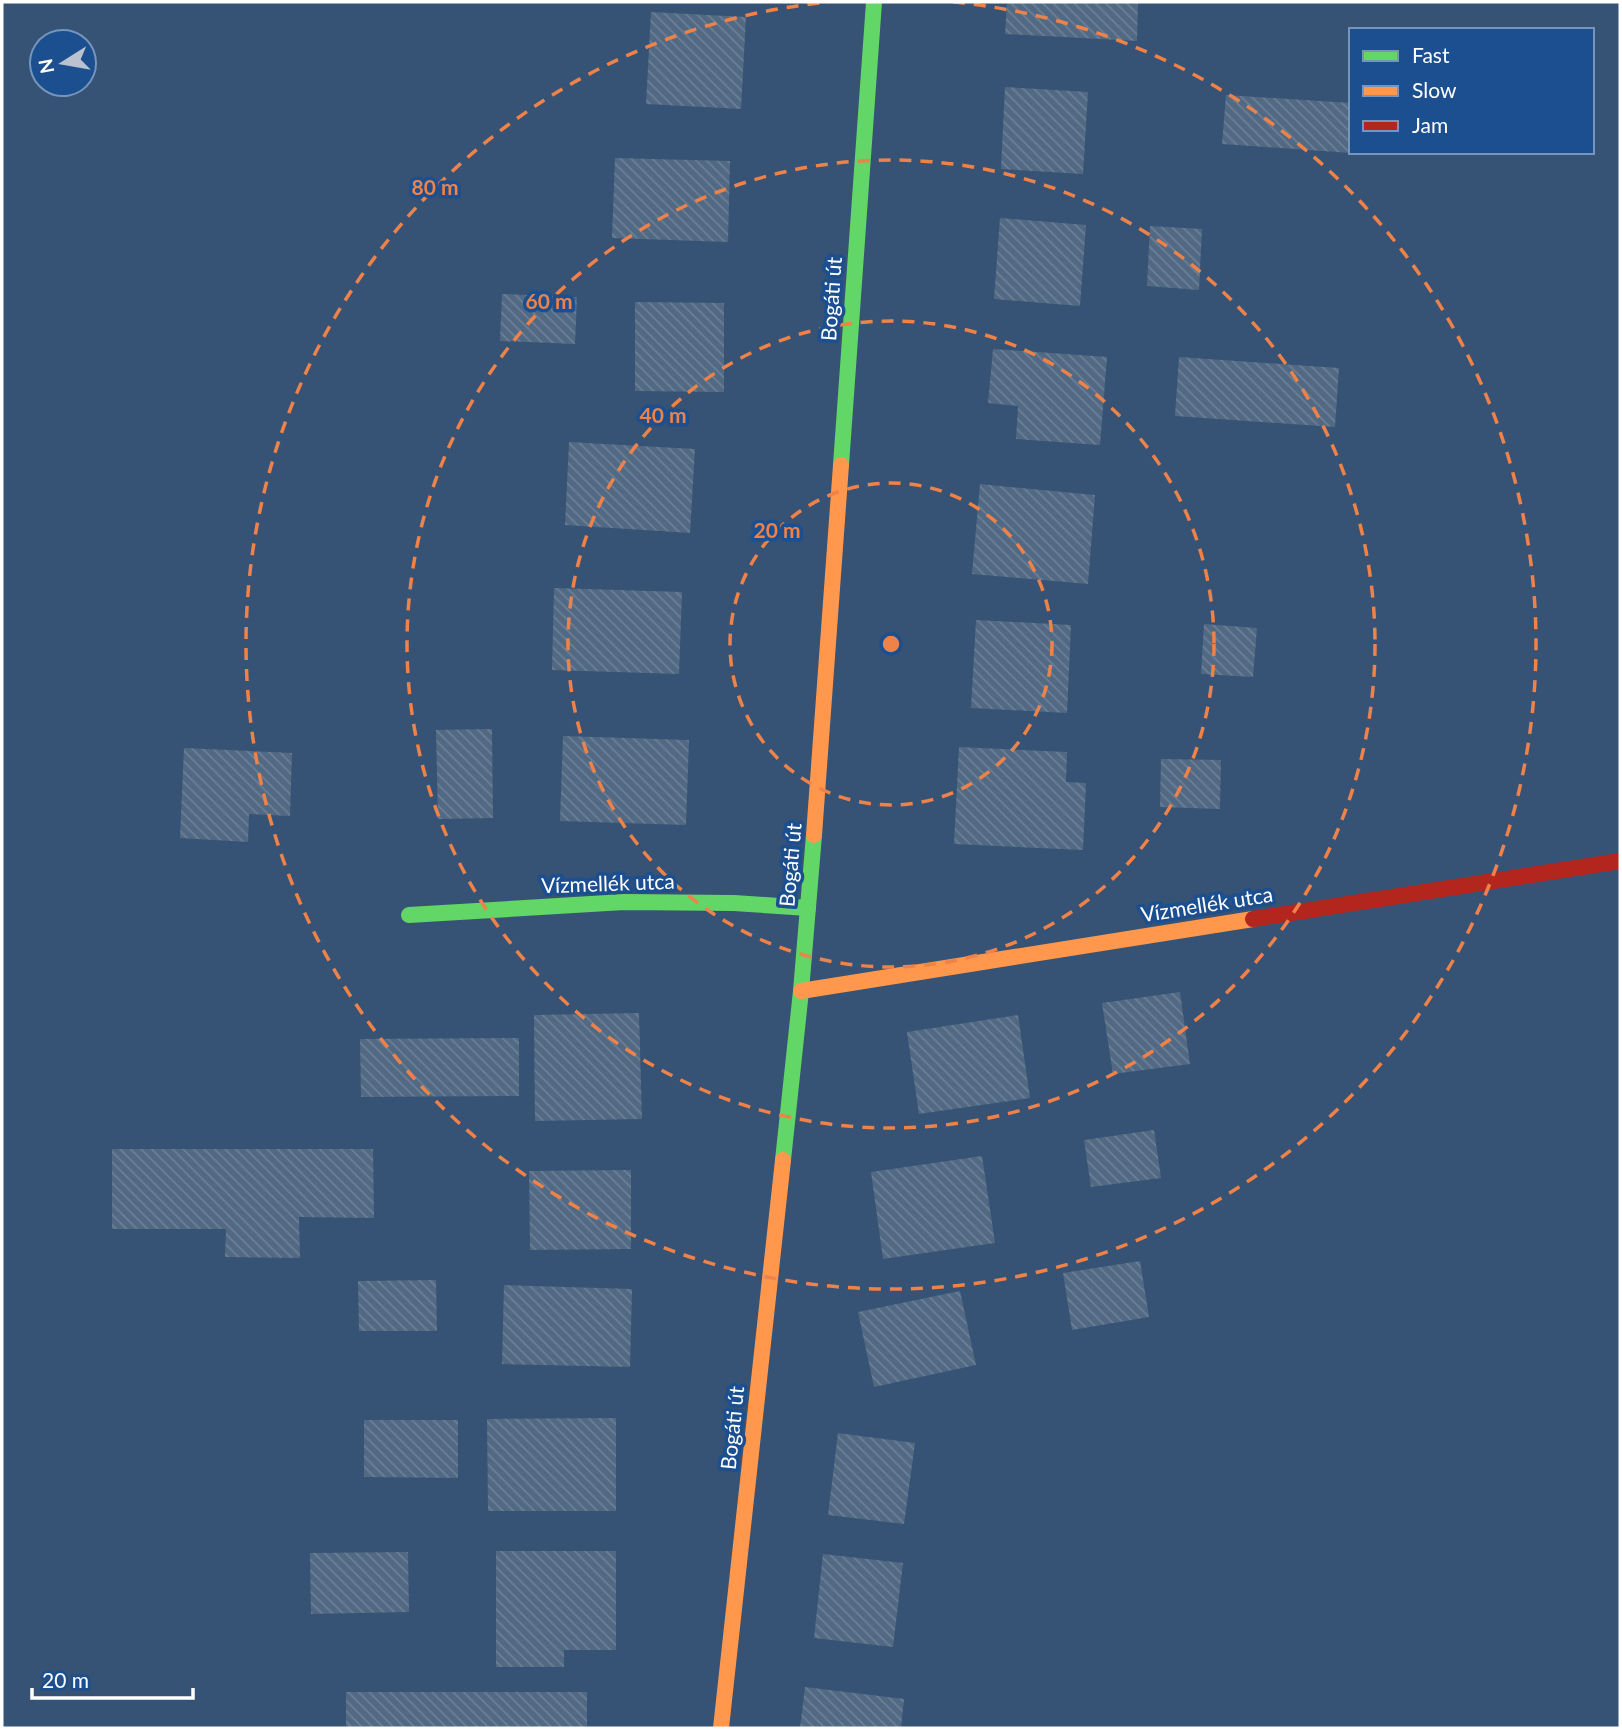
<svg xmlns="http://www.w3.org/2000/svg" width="1622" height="1730" viewBox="0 0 1622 1730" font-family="Lato,sans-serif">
	<defs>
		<pattern id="building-back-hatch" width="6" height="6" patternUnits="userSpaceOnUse" patternTransform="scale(1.75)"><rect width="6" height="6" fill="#526984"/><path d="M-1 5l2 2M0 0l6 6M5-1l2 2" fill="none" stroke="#6c8096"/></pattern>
	</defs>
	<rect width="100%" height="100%" fill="#365274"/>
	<g fill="url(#building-back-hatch)">
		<path d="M 1007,2 L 1138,2 L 1137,41 L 1005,34 Z"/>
		<path d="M 651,12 L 746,17 L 741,109 L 646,104 Z"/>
		<path d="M 1005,87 L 1088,92 L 1083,174 L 1001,169 Z"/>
		<path d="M 1226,95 L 1351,103 L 1351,153 L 1222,144 Z"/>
		<path d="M 615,158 L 730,161 L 728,242 L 612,238 Z"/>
		<path d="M 1000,218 L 1086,225 L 1080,306 L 994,299 Z"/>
		<path d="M 1150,226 L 1202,229 L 1199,290 L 1147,286 Z"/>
		<path d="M 502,294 L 577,297 L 575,344 L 500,341 Z"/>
		<path d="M 635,302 L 724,303 L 724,392 L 635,391 Z"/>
		<path d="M 993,349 L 1107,357 L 1100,445 L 1016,439 L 1018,406 L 988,403 Z"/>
		<path d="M 1179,357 L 1339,368 L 1335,427 L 1175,416 Z"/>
		<path d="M 569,442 L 695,449 L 690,533 L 565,525 Z"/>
		<path d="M 980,484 L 1095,495 L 1088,584 L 972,574 Z"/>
		<path d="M 554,588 L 682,592 L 679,674 L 552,670 Z"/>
		<path d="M 976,620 L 1071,625 L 1067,713 L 971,708 Z"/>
		<path d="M 1204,624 L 1257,628 L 1253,677 L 1201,674 Z"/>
		<path d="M 492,729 L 493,818 L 438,819 L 436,730 Z"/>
		<path d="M 563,736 L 689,740 L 686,825 L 560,821 Z"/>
		<path d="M 959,747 L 1067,752 L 1066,782 L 1086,783 L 1083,850 L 954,844 Z"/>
		<path d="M 184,748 L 292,753 L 290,816 L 249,814 L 248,842 L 180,838 Z"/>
		<path d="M 1161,759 L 1221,760 L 1220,809 L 1160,807 Z"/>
		<path d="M 1180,992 L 1190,1064 L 1113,1074 L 1102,1003 Z"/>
		<path d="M 639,1013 L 642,1119 L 535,1121 L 534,1015 Z"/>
		<path d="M 1018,1015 L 1030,1098 L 919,1114 L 907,1032 Z"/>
		<path d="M 519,1038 L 519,1096 L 361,1097 L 360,1039 Z"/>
		<path d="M 1154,1130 L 1161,1178 L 1091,1187 L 1084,1140 Z"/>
		<path d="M 112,1149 L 373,1149 L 374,1218 L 299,1217 L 300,1258 L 225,1257 L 226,1229 L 112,1229 Z"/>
		<path d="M 982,1156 L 995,1243 L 883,1259 L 871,1172 Z"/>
		<path d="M 631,1170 L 631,1249 L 530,1250 L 529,1171 Z"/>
		<path d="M 1140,1261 L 1149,1317 L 1072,1330 L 1063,1273 Z"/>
		<path d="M 436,1280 L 437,1331 L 359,1331 L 358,1281 Z"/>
		<path d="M 504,1285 L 632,1289 L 630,1367 L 502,1364 Z"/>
		<path d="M 960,1291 L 976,1365 L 874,1387 L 858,1312 Z"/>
		<path d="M 616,1418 L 616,1511 L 488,1511 L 487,1419 Z"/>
		<path d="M 364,1420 L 458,1420 L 458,1478 L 364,1477 Z"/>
		<path d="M 838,1433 L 915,1443 L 904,1524 L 828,1515 Z"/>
		<path d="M 496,1551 L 616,1551 L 616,1650 L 564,1650 L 564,1667 L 496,1667 Z"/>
		<path d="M 408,1552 L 409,1612 L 311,1614 L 310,1553 Z"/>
		<path d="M 823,1554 L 903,1563 L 893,1647 L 814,1638 Z"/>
		<path d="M 805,1687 L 904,1699 L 901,1728 L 800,1728 Z"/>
		<rect x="346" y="1692" width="241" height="36"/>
	</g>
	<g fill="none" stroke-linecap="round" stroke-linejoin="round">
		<g stroke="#63d668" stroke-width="16">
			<path d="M 841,465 L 874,2"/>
			<path d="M 409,915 L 624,902 L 734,903 L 808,908"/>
			<path d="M 783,1160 L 801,991 L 814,835"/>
		</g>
		<g stroke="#ff974d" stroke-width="16">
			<path d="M 814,835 L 841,465"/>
			<path d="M 801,991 L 1253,919"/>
			<path d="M 721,1728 L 783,1160"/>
		</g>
		<path stroke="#b3261e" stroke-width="16" d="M 1253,919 L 1620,861"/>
	</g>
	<g fill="none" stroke="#ee8249" stroke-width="3.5" stroke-dasharray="12 9">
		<circle cx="891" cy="644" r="161"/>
		<circle cx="891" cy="644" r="323"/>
		<circle cx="891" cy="644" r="484"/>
		<path d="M953 2A645 645 0 1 1 829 2"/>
	</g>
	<g text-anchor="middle" stroke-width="7" stroke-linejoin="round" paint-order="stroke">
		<g font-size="21" fill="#fff" stroke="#1b4f8f">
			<text transform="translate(832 299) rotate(-86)" y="7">Bogáti út</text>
			<text transform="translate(791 865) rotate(-85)" y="7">Bogáti út</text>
			<text transform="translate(608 884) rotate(-2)" y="7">Vízmellék utca</text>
			<text transform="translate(1207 905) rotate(-9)" y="7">Vízmellék utca</text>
			<text transform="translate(733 1428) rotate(-84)" y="7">Bogáti út</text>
		</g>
	</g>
	<circle cx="891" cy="644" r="10" fill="#ee8249" stroke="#1b4f8f" stroke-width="3.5"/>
	<g font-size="21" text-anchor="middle" font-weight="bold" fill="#ee8249" stroke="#1b4f8f" stroke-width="7" stroke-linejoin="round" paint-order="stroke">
		<text x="435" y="195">80 m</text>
		<text x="549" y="309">60 m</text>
		<text x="663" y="423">40 m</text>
		<text x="777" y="538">20 m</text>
	</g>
	<rect width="1622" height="1730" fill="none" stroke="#ffffff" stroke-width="7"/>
	<rect x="1349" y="28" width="245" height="126" fill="#1b4f8f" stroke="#7695bc" stroke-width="2"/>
	<rect x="1363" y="51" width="35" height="10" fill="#63d668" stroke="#7695bc" stroke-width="2"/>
	<text x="1412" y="63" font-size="21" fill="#ffffff">Fast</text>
	<rect x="1363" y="86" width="35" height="10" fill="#ff974d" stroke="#7695bc" stroke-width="2"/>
	<text x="1412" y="98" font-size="21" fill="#ffffff">Slow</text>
	<rect x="1363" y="121" width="35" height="10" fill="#b3261e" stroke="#7695bc" stroke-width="2"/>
	<text x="1412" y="133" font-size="21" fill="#ffffff">Jam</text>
	<g transform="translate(63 63) rotate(259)"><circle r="33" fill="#1b4f8f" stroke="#7695bc" stroke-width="2"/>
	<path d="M0-5L12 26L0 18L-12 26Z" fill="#b9c2ce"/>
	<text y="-10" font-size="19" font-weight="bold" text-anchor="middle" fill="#ffffff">N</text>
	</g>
	<path d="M32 1688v10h161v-10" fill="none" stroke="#ffffff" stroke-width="3.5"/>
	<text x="42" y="1688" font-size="21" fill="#ffffff" stroke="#1b4f8f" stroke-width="5" paint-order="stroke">20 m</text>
</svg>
